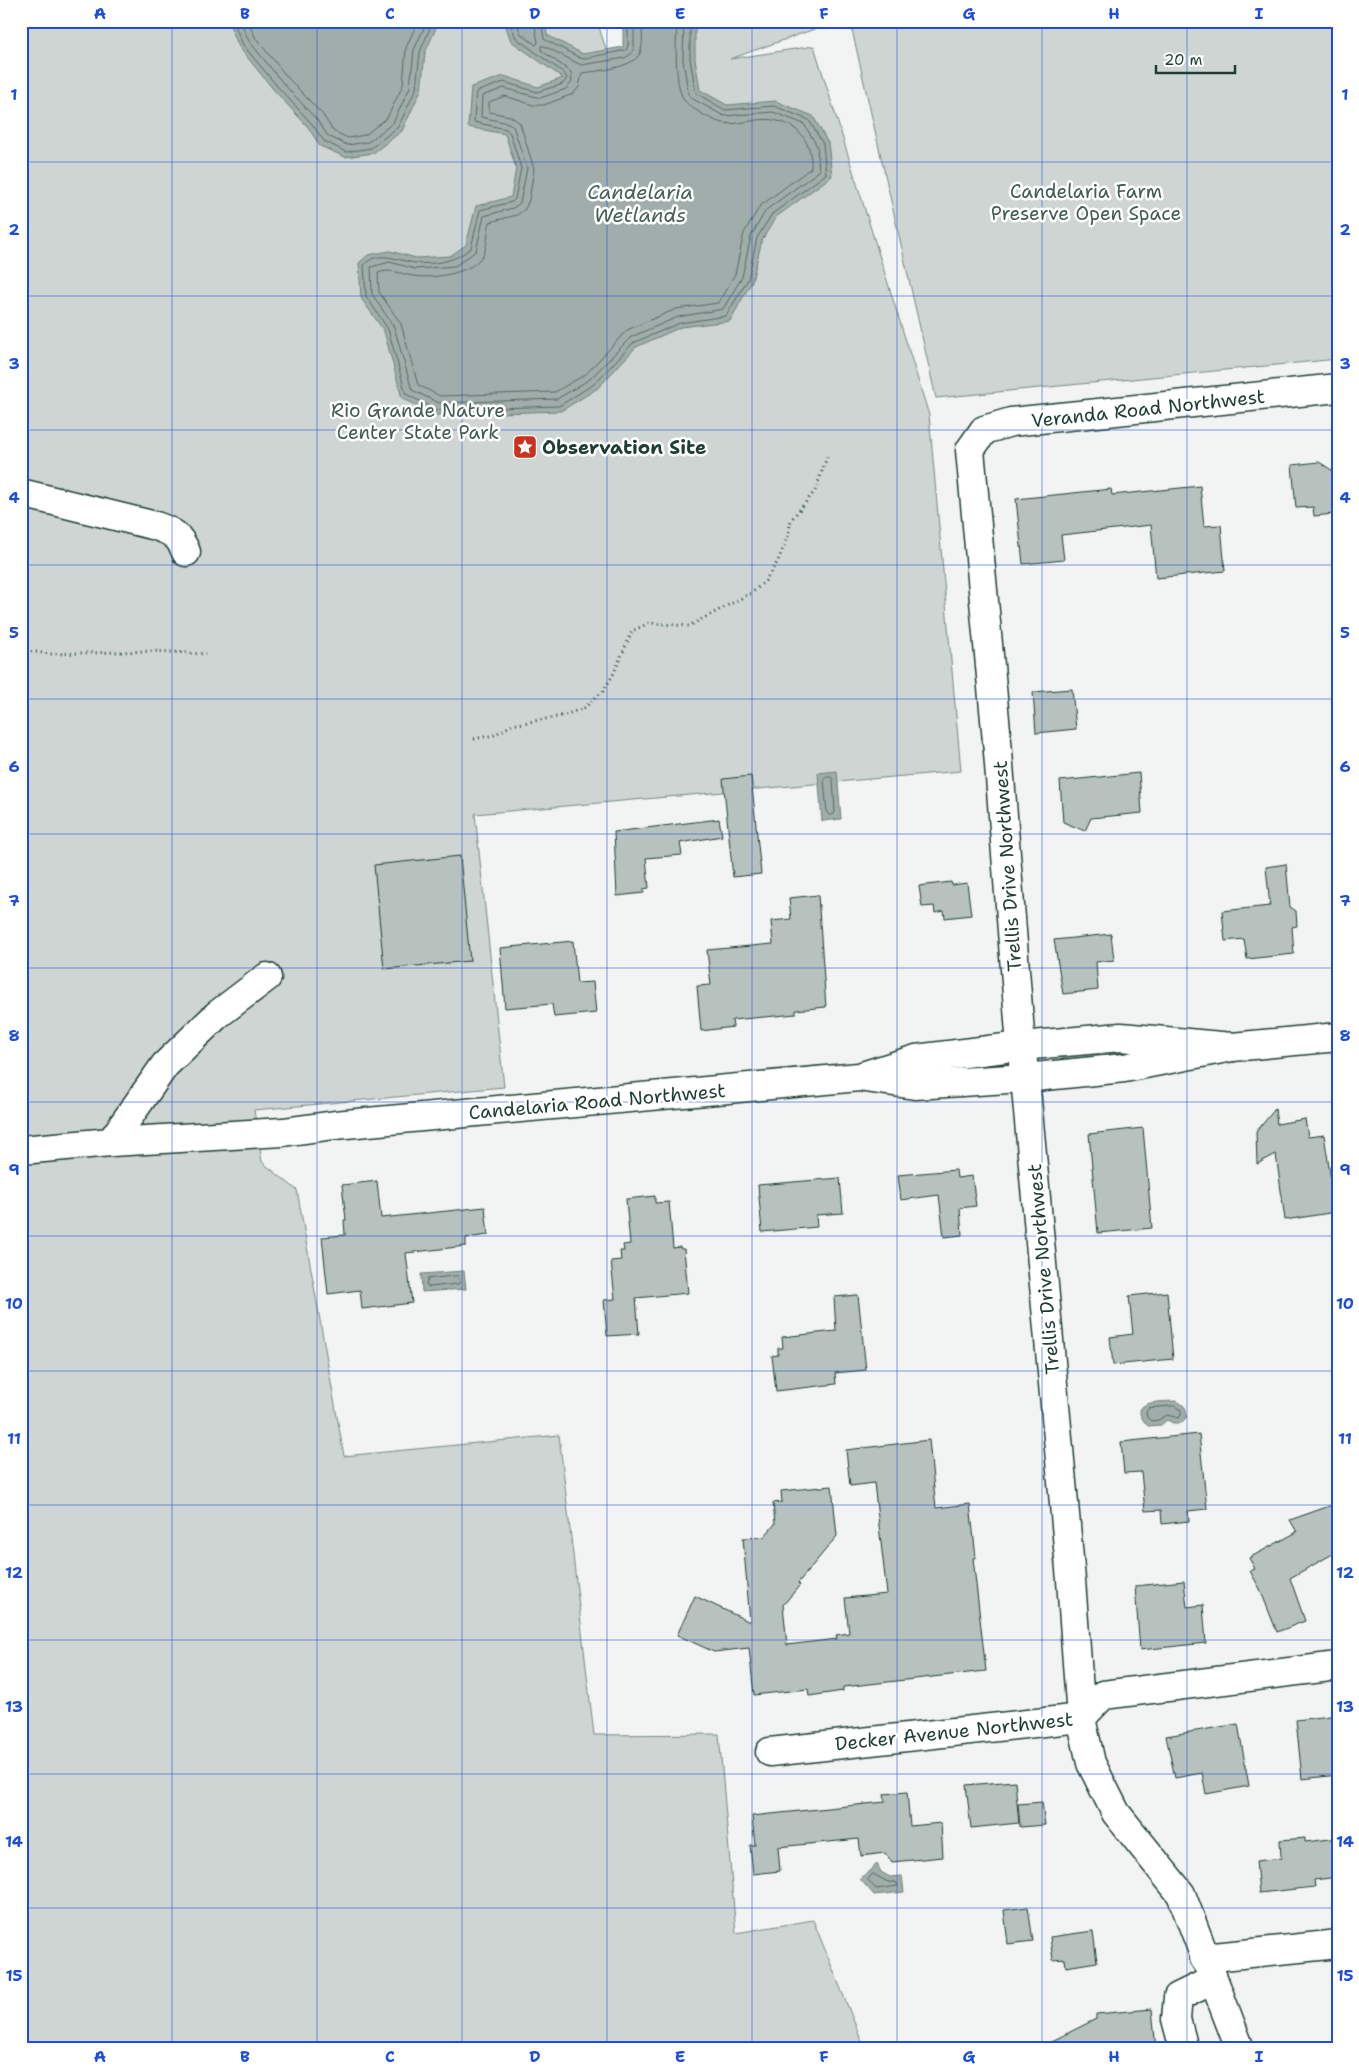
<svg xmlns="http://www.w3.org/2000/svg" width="1359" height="2070" viewBox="0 0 1359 2070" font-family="'Shantell Sans',sans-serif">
	<rect width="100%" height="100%" fill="#f2f3f3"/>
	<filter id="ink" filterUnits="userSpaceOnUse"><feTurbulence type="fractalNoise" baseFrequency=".02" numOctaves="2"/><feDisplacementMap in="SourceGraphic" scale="10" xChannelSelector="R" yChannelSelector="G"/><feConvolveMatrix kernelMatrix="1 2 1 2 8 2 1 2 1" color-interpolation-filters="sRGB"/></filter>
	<g filter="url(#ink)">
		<g fill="#ced5d3" stroke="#768984">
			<path d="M 21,21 L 597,21 L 615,77 L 642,21 L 837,21 L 730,59 L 814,46 L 929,415 L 961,771 L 475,814 L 504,1087 L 254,1110 L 262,1162 L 297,1190 L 344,1456 L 559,1435 L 594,1735 L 719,1734 L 736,1933 L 813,1920 L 865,2049 L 21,2049 Z"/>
			<path d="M 850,21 L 1338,21 L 1338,359 L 936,398 Z"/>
		</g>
		<g fill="#a1adaa" stroke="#6d807b">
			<path d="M 228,21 L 439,21 L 425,53 L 421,90 L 402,131 L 373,153 L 345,157 L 320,146 L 308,127 L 273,89 L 239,47 Z"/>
			<path d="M 504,21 L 545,21 L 547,35 L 583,54 L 623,47 L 623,21 L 695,21 L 695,59 L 700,90 L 727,105 L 775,101 L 813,116 L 828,143 L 832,176 L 776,217 L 762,240 L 752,281 L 730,321 L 681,327 L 636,347 L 598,388 L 561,411 L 436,415 L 402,398 L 384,331 L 361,298 L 359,263 L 368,255 L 390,251 L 416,258 L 450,256 L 466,245 L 476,206 L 511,197 L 516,168 L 505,134 L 468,127 L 471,87 L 504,76 L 538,87 L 563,78 L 511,41 Z"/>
			<path d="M 837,771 L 841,819 L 822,821 L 818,773 Z"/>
			<path d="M 464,1271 L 466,1289 L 422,1292 L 421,1274 Z"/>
			<path d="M 1175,1401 C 1184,1404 1188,1408 1186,1418 L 1181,1423 L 1173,1423 L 1167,1420 L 1161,1425 L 1148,1426 C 1124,1400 1160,1402 1175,1401 Z"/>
			<path d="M 877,1864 L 881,1872 L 890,1877 L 902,1876 L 904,1892 L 874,1895 L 860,1879 Z"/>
		</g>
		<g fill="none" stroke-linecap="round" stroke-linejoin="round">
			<g stroke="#536a63" stroke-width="1">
				<path d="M 233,21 L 243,45 L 277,86 L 312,124 L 324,141 L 346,152 L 371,148 L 398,127 L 416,89 L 420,52 L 433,21"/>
				<path d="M 240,21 L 249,41 L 282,82 L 317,120 L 328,136 L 347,145 L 368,142 L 393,123 L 410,87 L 414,50 L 427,21"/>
				<path d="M 248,21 L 255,37 L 287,77 L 323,115 L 333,131 L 348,138 L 365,135 L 387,118 L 403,85 L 406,48 L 418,21"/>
				<path d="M 509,21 L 516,38 L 564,73 L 567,78 L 563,84 L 537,92 L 504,82 L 476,92 L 474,122 L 506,129 L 510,133 L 521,168 L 515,199 L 512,202 L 480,210 L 471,248 C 456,261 435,265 416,263 C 398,261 378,249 364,265 L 366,296 L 388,329 L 406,394 L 437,410 L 559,406 L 594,384 L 633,343 L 680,323 L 726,316 L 748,279 L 757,238 L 772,214 L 826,174 L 823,144 L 809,120 L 774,106 L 725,110 L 696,93 L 690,59 L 690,21"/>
				<path d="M 516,21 L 521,34 L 536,45 L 538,42 L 534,21"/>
				<path d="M 541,21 L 544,39 L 582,59 L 626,50 L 628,46 L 628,21"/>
				<path d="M 634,21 L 634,48 L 631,54 L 625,58 L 581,65 L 544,46 L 541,46 L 541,50 L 571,72 L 572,82 L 566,89 L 540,98 L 504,88 L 482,96 L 481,117 L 508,123 L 513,126 L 527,168 L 520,203 L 513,208 L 484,216 L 476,251 L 455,266 L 415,269 L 390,262 L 371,267 L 372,294 L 394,327 L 412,390 L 439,403 L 557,399 L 590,379 L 631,337 L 678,317 L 723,309 L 742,277 L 751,236 L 766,210 L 819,171 L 817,146 L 804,124 L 773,112 L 724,116 L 691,98 L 688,92 L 683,60 L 684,21"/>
				<path d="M 641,21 C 642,31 644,44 640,53 C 634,68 597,71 582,73 L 579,87 L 573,94 L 544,105 L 533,105 L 505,96 L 489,102 L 489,112 L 510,116 L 520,123 L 534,169 L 529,200 L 525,209 L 517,215 L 490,222 C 487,232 488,243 484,253 C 474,274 433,279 413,276 C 401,274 390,268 378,273 L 379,292 L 401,324 L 418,385 L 440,396 L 555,392 L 586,374 L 627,330 L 676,309 L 718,303 L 735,274 L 744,233 L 760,206 L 811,168 C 813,142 798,124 773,120 C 757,117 739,126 723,123 C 715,122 689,108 684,100 C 674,85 676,40 677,21"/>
				<path d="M 826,777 L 831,777 L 833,779 L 835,812 L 833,815 L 829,815 L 827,813 L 824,780 Z"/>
				<path d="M 458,1276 L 460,1282 L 458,1284 L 429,1287 L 426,1285 L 428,1279 Z"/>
				<path d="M 1174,1406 L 1181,1410 L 1181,1415 L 1179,1418 L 1167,1415 L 1158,1420 L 1151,1421 L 1147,1417 L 1146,1412 L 1149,1408 Z"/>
				<path d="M 873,1874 L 888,1882 L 896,1882 L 898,1886 L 876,1889 L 868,1880 Z"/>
			</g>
		</g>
		<g fill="#b7c1bd" stroke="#1f3d34">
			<path d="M 1319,462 L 1338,474 L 1338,504 L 1333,505 L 1334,514 L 1314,516 L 1313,507 L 1296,508 L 1292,465 Z"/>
			<path d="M 1200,486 L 1204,526 L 1221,525 L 1225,571 L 1156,578 L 1151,525 L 1061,535 L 1064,560 L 1023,564 L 1016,499 L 1111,489 L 1112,495 Z"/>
			<path d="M 1072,689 L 1076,729 L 1036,733 L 1033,692 Z"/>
			<path d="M 1139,773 L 1142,813 L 1091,818 L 1085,831 L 1063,822 L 1060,781 Z"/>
			<path d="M 751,776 L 761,874 L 733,877 L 723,779 Z"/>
			<path d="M 719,819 L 722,836 L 680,843 L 682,855 L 646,858 L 649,888 L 643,889 L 644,893 L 617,896 L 614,832 Z"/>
			<path d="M 460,856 L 470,961 L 384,969 L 374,865 Z"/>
			<path d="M 1286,864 L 1290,907 L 1296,911 L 1297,926 L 1292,927 L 1294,954 L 1247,959 L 1244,939 L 1225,941 L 1222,911 L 1270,906 L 1266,867 Z"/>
			<path d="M 951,882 L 952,885 L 967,883 L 971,915 L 945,918 L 944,911 L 935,913 L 934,906 L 922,907 L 919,886 Z"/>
			<path d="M 818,895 L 826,1007 L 796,1010 L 796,1014 L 732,1020 L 733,1027 L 701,1031 L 697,986 L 711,985 L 707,950 L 773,944 L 771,921 L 791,919 L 789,898 Z"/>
			<path d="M 1111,934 L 1114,960 L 1096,962 L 1098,990 L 1063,994 L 1054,940 Z"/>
			<path d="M 573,941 L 577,983 L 593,982 L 596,1013 L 554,1017 L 552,1004 L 505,1008 L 500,948 Z"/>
			<path d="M 1275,1109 L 1277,1124 L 1305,1119 L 1308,1137 L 1324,1135 L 1336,1212 L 1285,1220 L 1276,1154 L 1257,1164 L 1256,1132 Z"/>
			<path d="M 1143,1128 L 1152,1228 L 1098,1233 L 1089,1134 Z"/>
			<path d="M 956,1170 L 957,1178 L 972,1176 L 976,1206 L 960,1208 L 962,1235 L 944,1237 L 939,1195 L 901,1200 L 898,1175 Z"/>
			<path d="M 840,1178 L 843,1213 L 816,1215 L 817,1227 L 762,1232 L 758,1185 Z"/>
			<path d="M 377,1181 L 381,1218 L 485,1207 L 488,1235 L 466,1238 L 466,1246 L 406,1253 L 412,1303 L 362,1309 L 360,1290 L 328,1294 L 322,1237 L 345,1235 L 344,1220 L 346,1220 L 342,1185 Z"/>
			<path d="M 655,1196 L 655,1203 L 669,1202 L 673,1248 L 680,1247 L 681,1249 L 684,1249 L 688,1293 L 636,1298 L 639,1334 L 607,1336 L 604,1300 L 615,1299 L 611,1261 L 621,1260 L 620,1251 L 624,1251 L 623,1245 L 630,1244 L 626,1199 Z"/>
			<path d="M 1167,1292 L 1173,1359 L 1113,1365 L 1110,1337 L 1133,1334 L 1129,1296 Z"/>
			<path d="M 858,1295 L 866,1370 L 835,1373 L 836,1384 L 776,1391 L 772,1356 L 778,1355 L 778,1348 L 783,1348 L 782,1337 L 836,1331 L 834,1297 Z"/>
			<path d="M 1199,1434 L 1207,1509 L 1188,1511 L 1189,1521 L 1162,1524 L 1161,1510 L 1145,1511 L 1141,1472 L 1124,1473 L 1121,1442 Z"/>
			<path d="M 929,1440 L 936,1508 L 970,1504 L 976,1558 L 973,1558 L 986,1671 L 843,1687 L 843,1691 L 809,1696 L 808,1689 L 754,1695 L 749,1648 L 714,1652 L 677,1635 L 695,1596 L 750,1622 L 743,1538 L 764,1537 L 775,1524 L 773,1503 L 782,1502 L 781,1491 L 832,1486 L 837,1536 L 798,1583 L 800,1585 L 783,1605 L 787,1645 L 837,1639 L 836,1635 L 849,1633 L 845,1598 L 887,1594 L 874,1483 L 850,1486 L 846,1450 Z"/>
			<path d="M 1338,1503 L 1338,1551 L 1290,1578 L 1305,1621 L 1277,1632 L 1260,1589 L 1250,1571 L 1255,1569 L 1249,1558 L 1297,1532 L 1290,1520 Z"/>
			<path d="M 1184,1581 L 1187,1607 L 1203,1605 L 1206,1643 L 1140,1650 L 1135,1586 Z"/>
			<path d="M 1338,1715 L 1338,1775 L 1302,1779 L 1296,1720 Z"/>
			<path d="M 1238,1724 L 1249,1786 L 1206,1794 L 1202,1773 L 1175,1778 L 1166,1736 Z"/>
			<path d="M 1015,1781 L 1019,1823 L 971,1828 L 966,1785 Z"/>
			<path d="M 907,1792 L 910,1826 L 941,1823 L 943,1857 L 892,1862 L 885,1853 L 861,1856 L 859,1839 L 778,1847 L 780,1871 L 753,1874 L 750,1845 L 755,1845 L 752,1816 L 885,1802 L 884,1794 Z"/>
			<path d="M 1042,1802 L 1045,1825 L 1020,1827 L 1018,1804 Z"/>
			<path d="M 1305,1838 L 1305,1842 L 1338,1838 L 1338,1877 L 1314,1880 L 1315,1887 L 1259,1893 L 1256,1861 L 1281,1858 L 1280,1840 Z"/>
			<path d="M 1028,1907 L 1033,1941 L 1008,1944 L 1004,1910 Z"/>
			<path d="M 1093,1931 L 1097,1962 L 1066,1967 L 1065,1959 L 1053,1960 L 1050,1937 Z"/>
			<path d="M 1152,2009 L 1156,2049 L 1036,2049 L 1096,2019 L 1096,2014 Z"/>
		</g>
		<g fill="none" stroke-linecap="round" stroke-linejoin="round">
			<defs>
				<g id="minor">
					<path d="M 21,493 L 156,526 C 173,532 179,535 186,552"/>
					<path d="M 865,1078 L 915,1085 L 1025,1078 L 1124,1068 L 1232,1047 L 1338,1037"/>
					<path d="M 111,1142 L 165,1065 L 217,1015 L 267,977"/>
					<path d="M 21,1150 L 111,1142 L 283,1132 L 335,1125 L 859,1077 L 916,1059 L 1021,1046 L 1121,1037 L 1232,1047"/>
					<path d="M 770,1752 L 1081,1718 L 1103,1695 L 1338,1666"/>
					<path d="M 1204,1958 L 1338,1944"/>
					<path d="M 1184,2049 L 1176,2019 L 1178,1997 L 1213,1980"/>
					<path d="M 1240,2049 L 1181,1894 L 1116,1813 L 1091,1763 L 1081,1718 L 1071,1580 L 1025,1078 L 1021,1046 L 998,752 L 970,450 L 984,430 L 1011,422 L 1338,388"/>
				</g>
			</defs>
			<use href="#minor" stroke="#1f3d34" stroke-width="31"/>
			<g stroke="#1f3d34" stroke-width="3" stroke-dasharray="1 4" stroke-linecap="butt">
				<path d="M 21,650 L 50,654 L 153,651 L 206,654"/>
				<path d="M 474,739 L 494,735 L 512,725 L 562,716 L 584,708 L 603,691 L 613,675 L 632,631 L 649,623 L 689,626 L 753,592 L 765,581 L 778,561 L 788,536 L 791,520 L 815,491 L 828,454"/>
			</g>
			<use href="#minor" stroke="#fff" stroke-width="28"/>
		</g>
	</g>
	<path fill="none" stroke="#1d4ed8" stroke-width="1" stroke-opacity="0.55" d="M 172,21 L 172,2049M 317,21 L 317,2049M 462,21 L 462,2049M 607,21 L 607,2049M 752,21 L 752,2049M 897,21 L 897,2049M 1042,21 L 1042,2049M 1187,21 L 1187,2049M 21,162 L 1338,162M 21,296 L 1338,296M 21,430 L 1338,430M 21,565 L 1338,565M 21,699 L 1338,699M 21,834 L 1338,834M 21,968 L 1338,968M 21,1102 L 1338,1102M 21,1236 L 1338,1236M 21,1371 L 1338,1371M 21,1505 L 1338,1505M 21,1640 L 1338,1640M 21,1774 L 1338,1774M 21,1908 L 1338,1908"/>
	<defs>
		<symbol id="sight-square" viewBox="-11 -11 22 22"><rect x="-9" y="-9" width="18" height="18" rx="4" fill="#c8321e" stroke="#fff"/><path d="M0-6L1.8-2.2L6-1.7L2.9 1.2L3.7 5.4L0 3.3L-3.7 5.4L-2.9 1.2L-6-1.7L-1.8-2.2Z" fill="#fff"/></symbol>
	</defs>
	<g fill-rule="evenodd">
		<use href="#sight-square" x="511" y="433" width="28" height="28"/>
	</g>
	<g text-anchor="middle" stroke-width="5" stroke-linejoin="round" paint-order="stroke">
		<g font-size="19" fill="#425b54" stroke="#fff">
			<text x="1086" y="198">Candelaria Farm<tspan x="1086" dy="22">Preserve Open Space</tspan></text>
			<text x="418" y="417">Rio Grande Nature<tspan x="418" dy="22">Center State Park</tspan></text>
		</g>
		<g font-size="19" fill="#1f3d34" stroke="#fff">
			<text transform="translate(1148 408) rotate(-6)" y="7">Veranda Road Northwest</text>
			<text transform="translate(1007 866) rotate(-94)" y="7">Trellis Drive Northwest</text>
			<text transform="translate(597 1101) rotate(-5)" y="7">Candelaria Road Northwest</text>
			<text transform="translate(1043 1269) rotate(-95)" y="7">Trellis Drive Northwest</text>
			<text transform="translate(954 1731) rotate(-6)" y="7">Decker Avenue Northwest</text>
		</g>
		<g font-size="19" font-weight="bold" fill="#1f3d34" stroke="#fff" text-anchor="start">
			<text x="542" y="454">Observation Site</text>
		</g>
		<g font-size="20" font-style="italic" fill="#465f57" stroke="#fff">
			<text x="640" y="199">Candelaria<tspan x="640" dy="23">Wetlands</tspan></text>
		</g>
	</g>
	<rect width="1359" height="2070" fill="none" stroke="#fff" stroke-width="55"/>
	<path d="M1156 65v8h79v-8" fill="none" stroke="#1f3d34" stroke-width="2.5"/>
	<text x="1164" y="65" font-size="15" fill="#1f3d34" stroke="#ffffff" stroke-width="4" paint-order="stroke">20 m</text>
	<rect x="28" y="28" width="1304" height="2014" fill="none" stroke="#1d4ed8" stroke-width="2"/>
	<g font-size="16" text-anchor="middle" font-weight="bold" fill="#1d4ed8">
		<text x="100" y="19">A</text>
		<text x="245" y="19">B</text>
		<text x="390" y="19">C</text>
		<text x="535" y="19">D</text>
		<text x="680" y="19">E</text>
		<text x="824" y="19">F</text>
		<text x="969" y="19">G</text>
		<text x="1114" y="19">H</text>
		<text x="1259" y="19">I</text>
		<text x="14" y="100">1</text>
		<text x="1345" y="100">1</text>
		<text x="14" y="235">2</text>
		<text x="1345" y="235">2</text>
		<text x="14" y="369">3</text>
		<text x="1345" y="369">3</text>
		<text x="14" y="503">4</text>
		<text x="1345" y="503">4</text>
		<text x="14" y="638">5</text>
		<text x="1345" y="638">5</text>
		<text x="14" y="772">6</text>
		<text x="1345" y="772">6</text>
		<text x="14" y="906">7</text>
		<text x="1345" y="906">7</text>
		<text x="14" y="1041">8</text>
		<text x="1345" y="1041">8</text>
		<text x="14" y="1175">9</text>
		<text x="1345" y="1175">9</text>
		<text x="14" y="1309">10</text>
		<text x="1345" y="1309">10</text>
		<text x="14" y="1444">11</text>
		<text x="1345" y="1444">11</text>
		<text x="14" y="1578">12</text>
		<text x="1345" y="1578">12</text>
		<text x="14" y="1712">13</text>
		<text x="1345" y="1712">13</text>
		<text x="14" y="1847">14</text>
		<text x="1345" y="1847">14</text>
		<text x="14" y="1981">15</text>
		<text x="1345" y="1981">15</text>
		<text x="100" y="2062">A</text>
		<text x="245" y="2062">B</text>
		<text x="390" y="2062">C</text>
		<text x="535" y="2062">D</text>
		<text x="680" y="2062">E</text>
		<text x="824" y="2062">F</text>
		<text x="969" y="2062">G</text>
		<text x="1114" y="2062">H</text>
		<text x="1259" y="2062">I</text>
	</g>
</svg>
